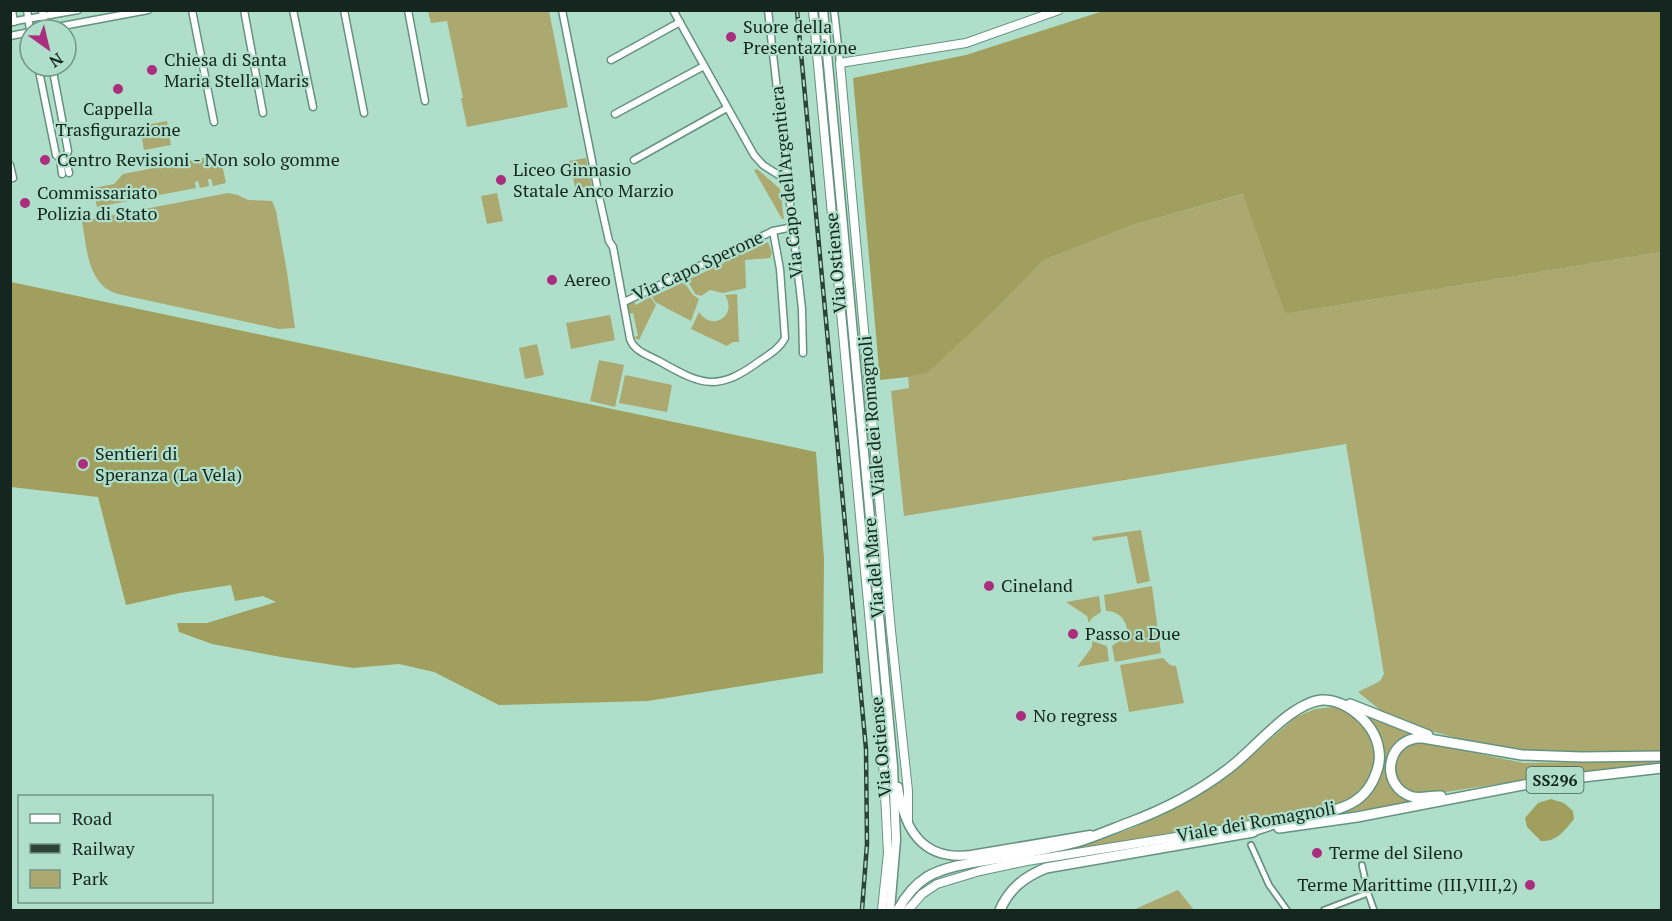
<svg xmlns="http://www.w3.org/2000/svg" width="1672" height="921" viewBox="0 0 1672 921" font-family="'PT Serif',serif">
	<rect width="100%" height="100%" fill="#afdfca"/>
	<g fill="#aba970">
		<path d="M 428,11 L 549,11 L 568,107 L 467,127 L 461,98 L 463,98 L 447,21 L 431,23 Z"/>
		<path d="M 167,121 L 171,145 L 144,150 L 140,126 Z"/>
		<path d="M 220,155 L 226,183 L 213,186 L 211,179 L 208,179 L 209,186 L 200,188 L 198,181 L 195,182 L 196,188 L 97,207 L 93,188 L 114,184 L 123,174 Z"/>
		<path d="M 586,158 L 592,187 L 576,191 L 569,161 Z"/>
		<path d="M 757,169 L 780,189 L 784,219 L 782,219 L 754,170 Z"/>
		<path d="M 228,193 L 238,195 L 248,200 L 272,201 L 276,211 L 287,272 L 295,328 L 279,329 L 118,294 C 87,285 87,248 82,221 Z"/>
		<path d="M 497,193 L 503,221 L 487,224 L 481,196 Z"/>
		<path d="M 1244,194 L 1285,314 L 1661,252 L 1661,752 L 1527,752 L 1493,748 L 1413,726 L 1390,718 L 1358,692 L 1380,681 L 1384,674 L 1346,444 L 904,516 L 891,391 L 909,388 L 908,377 L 928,371 L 994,311 L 1044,260 L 1133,225 Z"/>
		<path d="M 768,242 L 772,253 L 770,258 L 745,260 L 746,288 L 723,293 L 710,290 L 701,296 L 695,294 L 685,276 L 689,274 L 692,278 L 725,262 L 723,257 L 740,249 L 743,254 Z"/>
		<path d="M 684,282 L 693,295 L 699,299 L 691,321 L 655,302 L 652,297 Z"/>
		<path d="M 737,294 L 739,342 L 733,342 L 727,346 L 691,329 L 699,312 C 712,332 738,316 725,295 Z"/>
		<path d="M 650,297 L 656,305 L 639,340 L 633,337 L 638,336 L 633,313 L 628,314 L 628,303 L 633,300 L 636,305 Z"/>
		<path d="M 610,315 L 615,340 L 571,349 L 566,323 Z"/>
		<path d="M 537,344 L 544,375 L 525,379 L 519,348 Z"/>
		<path d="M 599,360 L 624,365 L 615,407 L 590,401 Z"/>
		<path d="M 625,375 L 672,385 L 667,412 L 619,403 Z"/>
		<path d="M 1141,530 L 1150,581 L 1137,584 L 1127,536 L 1093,541 L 1092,537 Z"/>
		<path d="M 1152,586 L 1161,653 L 1115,662 L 1112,646 L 1123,638 L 1127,628 C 1124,617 1117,611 1106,611 L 1104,595 Z"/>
		<path d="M 1099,596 L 1101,612 L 1092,618 L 1089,623 L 1087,616 L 1066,602 Z"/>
		<path d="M 1092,641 L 1107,646 L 1109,661 L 1077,667 L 1092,647 Z"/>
		<path d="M 1163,658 L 1170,665 L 1176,666 L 1184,703 L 1129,712 L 1120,665 Z"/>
		<path d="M 1333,707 C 1378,719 1391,773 1351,801 C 1347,804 1340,806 1334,808 L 1014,861 L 1103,839 L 1135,827 L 1175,808 L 1229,775 L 1296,717 L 1315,709 Z"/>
		<path d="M 1358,712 L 1415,735 L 1390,755 L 1395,790 L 1407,800 L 1413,802 L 1343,813 L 1363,800 L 1382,755 Z"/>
		<path d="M 1421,742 L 1524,763 L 1652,761 L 1661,761 L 1662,763 L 1563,774 L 1420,796 L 1399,787 C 1390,763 1393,746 1421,742 Z"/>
		<path d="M 1178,890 L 1194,910 L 1133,910 Z"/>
	</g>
	<g fill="#a19f5e">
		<path d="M 1103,11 L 1661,11 L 1661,252 L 1285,314 L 1243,194 L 1133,225 L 1044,260 L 994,311 L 928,372 L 908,377 L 880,380 L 853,78 L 966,55 Z"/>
		<path d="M 11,282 L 816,452 L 824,559 L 823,673 L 648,701 L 499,705 L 434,672 L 399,664 L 353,668 L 281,657 L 212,644 L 179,632 L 177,623 L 207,623 L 276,602 L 263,596 L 235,601 L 231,585 L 180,593 L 126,605 L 98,497 L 11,487 Z"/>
		<path d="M 1551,799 L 1564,803 L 1573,811 L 1574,819 C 1565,830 1557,842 1541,841 L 1527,827 L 1525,818 L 1538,803 Z"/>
	</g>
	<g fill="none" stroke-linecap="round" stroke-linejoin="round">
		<defs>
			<g id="pedestrian">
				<path d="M 1251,845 L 1269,885 L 1287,910"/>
				<path d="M 1362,865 L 1368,893 L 1374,910"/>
				<path d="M 1324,910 L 1368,893"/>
			</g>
			<g id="minor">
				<path d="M 12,10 L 14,22"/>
				<path d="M 27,10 L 30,30"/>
				<path d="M 42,10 L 45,30"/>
				<path d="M 192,10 L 214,122"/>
				<path d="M 244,10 L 263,113"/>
				<path d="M 293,10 L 313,107"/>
				<path d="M 344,10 L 364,113"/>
				<path d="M 408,10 L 425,101"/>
				<path d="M 562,10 L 600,201 L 609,241 L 613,247 L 630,339 C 634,351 648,355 659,361 C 703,386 718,392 761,360 C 770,354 780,348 785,338 L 780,269 L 773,231 L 624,302"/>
				<path d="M 673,10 L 754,155 L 763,165 L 788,181"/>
				<path d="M 768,10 L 802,309 L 803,353"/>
				<path d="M 834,10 L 840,63"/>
				<path d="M 10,22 L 78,10"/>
				<path d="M 41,30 L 148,10"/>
				<path d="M 10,36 L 30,32"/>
				<path d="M 611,60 L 680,22"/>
				<path d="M 38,66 L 56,155 L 60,158 L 66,156 L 68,151 L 52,66"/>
				<path d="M 615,114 L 704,66"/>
				<path d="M 65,157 L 69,173"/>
				<path d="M 60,158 L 62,174"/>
				<path d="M 634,160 L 727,108"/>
				<path d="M 10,165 L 13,178"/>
				<path d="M 773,231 L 793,227"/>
			</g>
			<g id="tertiary">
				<path d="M 813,10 L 884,775 L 888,853 L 882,910"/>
				<path d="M 908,821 L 908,791 L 891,631 L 840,63 L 966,43 L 1059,10"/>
				<path d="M 908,910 L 922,894 L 937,884 L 980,871 L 1027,861 L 1276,821"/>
			</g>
			<g id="secondary">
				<path d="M 823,10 L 893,766 L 896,840 L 890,910"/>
				<path d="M 898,787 C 904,830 923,861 971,855 L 1090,835"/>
			</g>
			<g id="primary">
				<path d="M 1350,704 L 1428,735"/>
				<path d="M 1441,796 C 1432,795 1422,799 1413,797 C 1378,787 1386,736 1423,738 L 1522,755 L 1582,757 L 1662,756"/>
				<path d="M 1279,828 L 1357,817 L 1539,782 L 1662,768"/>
				<path d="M 898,910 C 905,897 914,885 927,877 C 950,864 981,862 1006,857 C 1030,852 1054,848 1077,842 C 1094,837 1112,829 1128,823 C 1163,810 1198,792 1228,769 C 1254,750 1290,703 1322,700 C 1339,699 1357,711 1368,725 C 1377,736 1382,753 1378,767 C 1366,813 1327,810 1291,819 C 1276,823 1262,828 1247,833"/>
				<path d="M 1000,910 C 1009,889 1024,877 1046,868 L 1253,832"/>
			</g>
		</defs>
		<use href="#pedestrian" stroke="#64927f" stroke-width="8"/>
		<use href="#minor" stroke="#64927f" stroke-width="9"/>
		<use href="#tertiary" stroke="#64927f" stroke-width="10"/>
		<use href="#secondary" stroke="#64927f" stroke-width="11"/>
		<use href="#primary" stroke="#64927f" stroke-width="12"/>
		<use href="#pedestrian" stroke="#fff" stroke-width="4.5"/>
		<use href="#minor" stroke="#fff" stroke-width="6"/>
		<use href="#tertiary" stroke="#fff" stroke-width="8"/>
		<use href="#secondary" stroke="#fff" stroke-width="8"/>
		<use href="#primary" stroke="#fff" stroke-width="9"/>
		<defs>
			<path id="rail" d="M 797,10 L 866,749 L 867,844 L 862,910"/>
		</defs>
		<use href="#rail" stroke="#2c433a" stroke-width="4.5"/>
		<use href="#rail" stroke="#afdfca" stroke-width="2" stroke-dasharray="7" stroke-linecap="butt"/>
	</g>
	<g fill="#ab2d7d" stroke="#afdfca" stroke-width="2">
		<circle cx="731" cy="37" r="6"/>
		<circle cx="152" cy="70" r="6"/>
		<circle cx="118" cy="89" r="6"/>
		<circle cx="45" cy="160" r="6"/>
		<circle cx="501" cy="180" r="6"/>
		<circle cx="25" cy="203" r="6"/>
		<circle cx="552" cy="280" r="6"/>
		<circle cx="83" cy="464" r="6"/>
		<circle cx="989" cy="586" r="6"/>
		<circle cx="1073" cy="634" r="6"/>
		<circle cx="1021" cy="716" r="6"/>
		<circle cx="1317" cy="853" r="6"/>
		<circle cx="1530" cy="885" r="6"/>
	</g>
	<g text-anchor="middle" stroke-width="4.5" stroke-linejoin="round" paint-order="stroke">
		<rect fill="#afdfca" stroke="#425e52" stroke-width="1.5" x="1526.5" y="767" width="57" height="26" rx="4.5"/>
		<g font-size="16" font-weight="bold" fill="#14261f">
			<text x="1555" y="786">SS296</text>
		</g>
		<g font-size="18" fill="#14261f" stroke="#afdfca" text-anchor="start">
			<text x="743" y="33">Suore della<tspan x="743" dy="21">Presentazione</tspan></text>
			<text x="164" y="66">Chiesa di Santa<tspan x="164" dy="21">Maria Stella Maris</tspan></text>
			<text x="118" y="115" text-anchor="middle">Cappella<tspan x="118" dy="21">Trasfigurazione</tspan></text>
			<text x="57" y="166">Centro Revisioni - Non solo gomme</text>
			<text x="513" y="176">Liceo Ginnasio<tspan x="513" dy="21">Statale Anco Marzio</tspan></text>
			<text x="37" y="199">Commissariato<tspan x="37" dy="21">Polizia di Stato</tspan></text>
			<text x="564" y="286">Aereo</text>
			<text x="95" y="460">Sentieri di<tspan x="95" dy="21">Speranza (La Vela)</tspan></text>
			<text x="1001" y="592">Cineland</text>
			<text x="1085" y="640">Passo a Due</text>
			<text x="1033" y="722">No regress</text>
			<text x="1329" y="859">Terme del Sileno</text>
			<text x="1518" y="891" text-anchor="end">Terme Marittime (III,VIII,2)</text>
		</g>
		<g font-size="18" fill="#14261f" stroke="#afdfca">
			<text transform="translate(787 182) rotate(-96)" y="6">Via Capo dell'Argentiera</text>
			<text transform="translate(836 263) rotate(-95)" y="6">Via Ostiense</text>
			<text transform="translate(698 266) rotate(-25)" y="6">Via Capo Sperone</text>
			<text transform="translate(872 416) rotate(-95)" y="6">Viale dei Romagnoli</text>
			<text transform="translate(874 568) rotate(-95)" y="6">Via del Mare</text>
			<text transform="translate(881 747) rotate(-95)" y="6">Via Ostiense</text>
			<text transform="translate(1256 822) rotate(-10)" y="6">Viale dei Romagnoli</text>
		</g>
	</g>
	<rect width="1672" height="921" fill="none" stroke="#14261f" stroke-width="24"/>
	<rect x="18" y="795" width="195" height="108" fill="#afdfca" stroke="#719586" stroke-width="1.5"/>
	<rect x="30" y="814" width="30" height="9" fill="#ffffff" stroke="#719586" stroke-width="1.5"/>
	<text x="72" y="825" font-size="18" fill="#14261f">Road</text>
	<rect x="30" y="844" width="30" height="9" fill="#2c433a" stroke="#719586" stroke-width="1.5"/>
	<text x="72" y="855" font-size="18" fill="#14261f">Railway</text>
	<rect x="30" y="870" width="30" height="18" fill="#aba970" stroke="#719586" stroke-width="1.5"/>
	<text x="72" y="885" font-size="18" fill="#14261f">Park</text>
	<g transform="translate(48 48) rotate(146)"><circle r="28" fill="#afdfca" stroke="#719586" stroke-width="1.5"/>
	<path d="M0-4.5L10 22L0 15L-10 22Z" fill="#ab2d7d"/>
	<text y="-9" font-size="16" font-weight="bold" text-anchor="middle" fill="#14261f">N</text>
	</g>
</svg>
